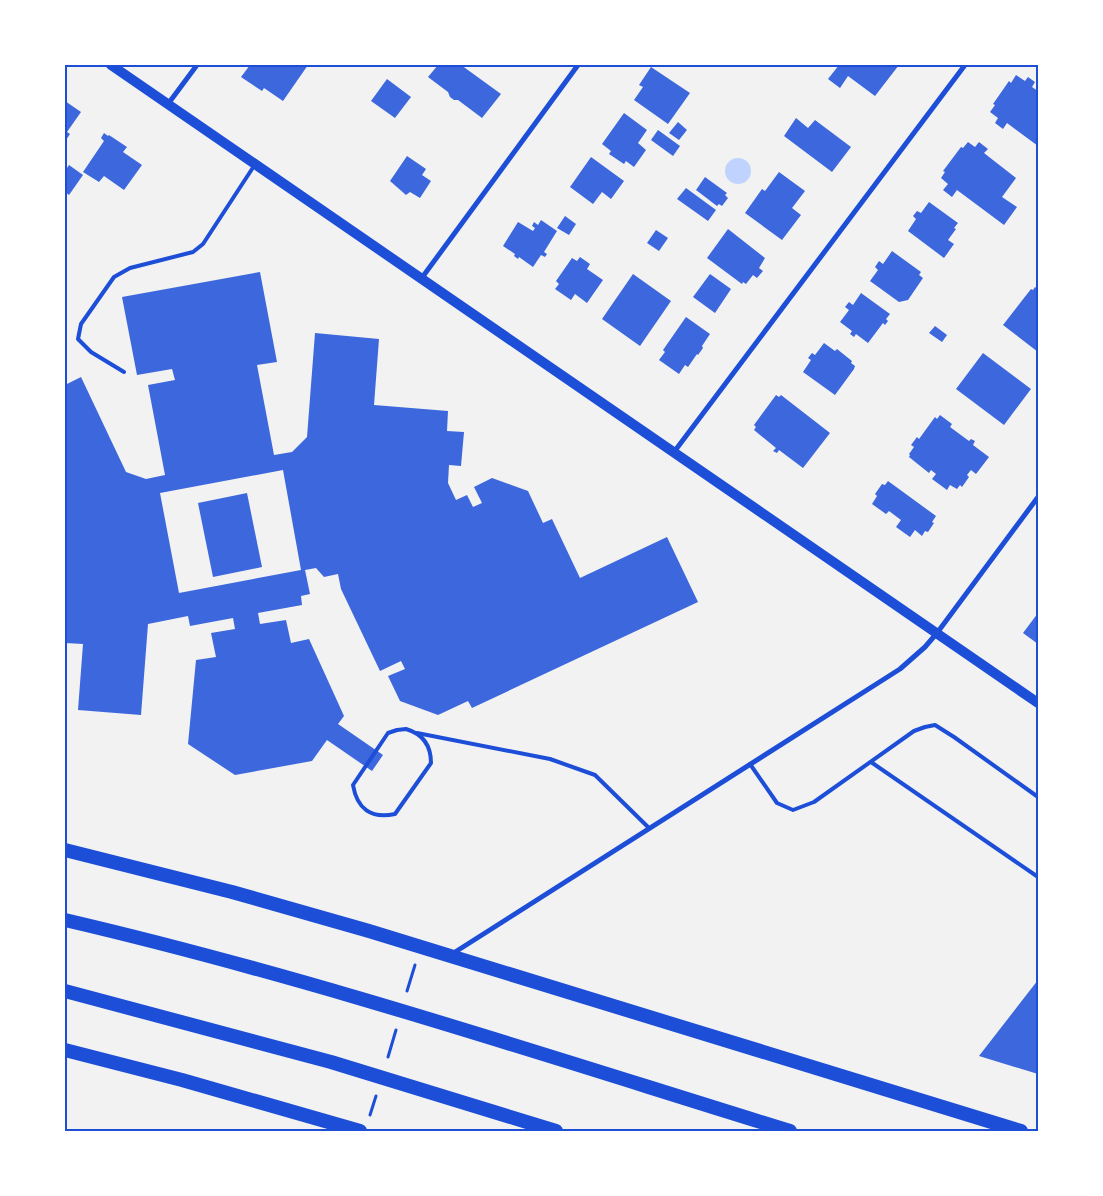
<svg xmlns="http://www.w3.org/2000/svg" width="1103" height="1196" viewBox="0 0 1103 1196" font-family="Literata,serif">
	<rect width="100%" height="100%" fill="#f2f2f2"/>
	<circle fill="#bfd3fe" cx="738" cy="171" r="13"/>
	<g fill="#3d67dc" fill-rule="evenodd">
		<path d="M 250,65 L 308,65 L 283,101 L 264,88 L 262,91 L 241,77 Z"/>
		<path d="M 438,65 L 461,65 L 501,94 L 482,118 L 458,100 L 454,100 L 450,97 L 448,92 L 428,77 Z"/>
		<path d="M 839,65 L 899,65 L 875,96 L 848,76 L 840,88 L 828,79 Z"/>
		<path d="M 651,67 L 690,93 L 668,124 L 634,100 L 643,87 L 639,85 Z"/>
		<path d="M 1016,75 L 1025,81 L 1028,77 L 1035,82 L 1032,87 L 1038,91 L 1038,146 L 1007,123 L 1003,129 L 995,123 L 998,118 L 990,112 L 995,105 L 993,104 L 1009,81 L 1011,83 Z"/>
		<path d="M 387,79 L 411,97 L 395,118 L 371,101 Z"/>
		<path d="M 65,101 L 81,112 L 67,132 L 70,134 L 66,140 Z"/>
		<path d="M 624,113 L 647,130 L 638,143 L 646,150 L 634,167 L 626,161 L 624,164 L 609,154 L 611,151 L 602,144 Z"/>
		<path d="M 796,118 L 808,128 L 815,120 L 851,147 L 832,172 L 784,136 Z"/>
		<path d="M 678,122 L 687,130 L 679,140 L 669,133 Z"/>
		<path d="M 658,130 L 680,146 L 673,156 L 651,140 Z"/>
		<path d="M 104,133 L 108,136 L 109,135 L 127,147 L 123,152 L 142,165 L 124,190 L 104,176 L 99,182 L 83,172 L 104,141 L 101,138 Z"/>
		<path d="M 968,142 L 975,147 L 979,142 L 988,149 L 984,153 L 1016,178 L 1002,197 L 1017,207 L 1004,225 L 957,190 L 952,197 L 943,190 L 948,184 L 941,178 L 945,172 L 943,171 L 961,147 L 963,148 Z"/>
		<path d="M 407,156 L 426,169 L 422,175 L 431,181 L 420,198 L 410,192 L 406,195 L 390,181 Z"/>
		<path d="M 591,157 L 624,181 L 611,199 L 602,192 L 593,204 L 570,187 Z"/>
		<path d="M 69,165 L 83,175 L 69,195 L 65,192 L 65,171 Z"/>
		<path d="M 779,172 L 805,191 L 792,208 L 801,215 L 782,240 L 745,213 L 762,189 L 765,191 Z"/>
		<path d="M 705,177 L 727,193 L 725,195 L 728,198 L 722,206 L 719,204 L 717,206 L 696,190 Z"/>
		<path d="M 686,188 L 716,210 L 708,221 L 677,199 Z"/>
		<path d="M 929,202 L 958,223 L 954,228 L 956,229 L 948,240 L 954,244 L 944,258 L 908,231 L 916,219 L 913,216 L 917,211 L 921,213 Z"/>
		<path d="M 565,216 L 576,224 L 569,235 L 557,228 Z"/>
		<path d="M 541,220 L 557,231 L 544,252 L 547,254 L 545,257 L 541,255 L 533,267 L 519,257 L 518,259 L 514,256 L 515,254 L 503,246 L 518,222 L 533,231 L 535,228 L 532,226 L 534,222 L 538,225 Z"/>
		<path d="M 728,229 L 765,258 L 759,268 L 763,271 L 757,278 L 753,275 L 746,284 L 743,282 L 742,284 L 707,258 Z"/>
		<path d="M 656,230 L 668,238 L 659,251 L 647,243 Z"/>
		<path d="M 892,251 L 921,272 L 919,275 L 923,278 L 908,300 L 899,302 L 870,281 L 878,270 L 875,267 L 879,261 L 883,264 Z"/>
		<path d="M 580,257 L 590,264 L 587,269 L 603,280 L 587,303 L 575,294 L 571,300 L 555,289 L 559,284 L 556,281 L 572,258 L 577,261 Z"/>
		<path d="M 260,272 L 277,362 L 257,365 L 274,455 L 292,452 L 307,437 L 315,333 L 379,339 L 374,405 L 448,411 L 447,431 L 464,432 L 461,466 L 449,465 L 448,483 L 456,500 L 467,495 L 473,507 L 482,503 L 474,487 L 492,478 L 528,491 L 543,523 L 552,519 L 580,578 L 667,537 L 698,602 L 472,708 L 468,701 L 438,715 L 400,701 L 388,676 L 405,669 L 401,661 L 380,671 L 341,589 L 338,574 L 324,577 L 316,568 L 305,570 L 310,594 L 301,596 L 302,605 L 258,613 L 260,624 L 286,620 L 291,643 L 309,639 L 344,716 L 338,724 L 383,755 L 372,771 L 327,740 L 312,761 L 235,775 L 188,744 L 196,660 L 216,657 L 211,633 L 235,629 L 233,618 L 190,626 L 188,616 L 148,624 L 141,715 L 78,710 L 83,644 L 65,643 L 65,385 L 81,377 L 126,472 L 146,479 L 165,475 L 148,385 L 175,380 L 172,369 L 137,375 L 122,297 ZM 283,470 L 301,570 L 179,593 L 160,493 Z"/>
		<path d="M 633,274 L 671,301 L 640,346 L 602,319 Z"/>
		<path d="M 710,274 L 731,289 L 715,313 L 693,297 Z"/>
		<path d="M 1035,287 L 1038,289 L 1038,352 L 1003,325 L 1031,289 L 1033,290 Z"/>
		<path d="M 861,293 L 890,314 L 886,319 L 888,321 L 885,325 L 883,323 L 868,343 L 856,334 L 854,337 L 850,334 L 852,331 L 840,322 L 849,310 L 845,307 L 849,302 L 853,305 Z"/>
		<path d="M 686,317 L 710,334 L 702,346 L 703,348 L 698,355 L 697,354 L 688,367 L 685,365 L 679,374 L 659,360 L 665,352 L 663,350 Z"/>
		<path d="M 935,326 L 947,335 L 942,342 L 929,333 Z"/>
		<path d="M 824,343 L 835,351 L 837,349 L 852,361 L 851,363 L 855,366 L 854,369 L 835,395 L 803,372 L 811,360 L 808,358 L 812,353 L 815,355 Z"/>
		<path d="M 983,353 L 1031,389 L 1004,425 L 956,389 Z"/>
		<path d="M 776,395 L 779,397 L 781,395 L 830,433 L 803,468 L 779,450 L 777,453 L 773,451 L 776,448 L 754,430 L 756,427 L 754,425 Z"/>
		<path d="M 940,415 L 952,424 L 950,427 L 969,441 L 971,439 L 975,441 L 973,445 L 989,457 L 976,474 L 971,470 L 967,475 L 969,477 L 962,487 L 960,485 L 957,489 L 950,485 L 947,490 L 932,479 L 936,474 L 931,470 L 929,473 L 909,457 L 910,455 L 909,454 L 914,447 L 911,445 L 917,437 L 919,439 L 935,417 L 937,419 Z"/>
		<path d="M 888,481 L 936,516 L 932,522 L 934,523 L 928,532 L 925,531 L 922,536 L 915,530 L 910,537 L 896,527 L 901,520 L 889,511 L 886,514 L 872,504 L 877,496 L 875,494 L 882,484 L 885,485 Z"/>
		<path d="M 247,493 L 262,567 L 213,577 L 198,503 Z"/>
		<path d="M 1038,613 L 1038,644 L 1023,633 Z"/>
		<path d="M 1038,980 L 1038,1074 L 979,1056 Z"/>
	</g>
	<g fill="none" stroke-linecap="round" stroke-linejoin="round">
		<g stroke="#1d4ed8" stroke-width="3">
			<path d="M 407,991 L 415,965"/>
			<path d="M 388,1057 L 396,1030"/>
			<path d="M 370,1115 L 376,1096"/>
		</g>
		<g stroke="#1d4ed8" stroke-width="4">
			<path d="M 124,372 L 91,352 L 78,339 L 81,324 L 114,277 L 130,268 L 193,252 L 203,244 L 254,166"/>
			<path d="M 406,729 C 423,734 431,745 431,763 L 395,814 C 371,819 357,809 353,785 L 388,733 L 397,730 Z"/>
			<path d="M 417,733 L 550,759 L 595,775 L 649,828"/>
			<path d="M 871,762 L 1038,877"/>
			<path d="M 750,764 L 777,803 L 793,810 L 814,802 L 914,731 L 925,727 L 935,725 L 954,737 L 1038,797"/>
		</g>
		<g stroke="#1d4ed8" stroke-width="5">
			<path d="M 168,104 L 197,65"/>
			<path d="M 421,279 L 578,65"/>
			<path d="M 674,452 L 965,65"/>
			<path d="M 452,954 L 900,669 L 925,647 L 937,633 L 1038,497"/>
		</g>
		<path stroke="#1d4ed8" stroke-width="10" d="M 111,65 L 1038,703"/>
		<g stroke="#1d4ed8" stroke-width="14">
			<path d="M 65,850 L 232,892 L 369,931 L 1021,1131"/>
			<path d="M 65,920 C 310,977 550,1057 790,1131"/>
			<path d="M 65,991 L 331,1062 L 556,1131"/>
			<path d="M 65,1050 L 182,1080 L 360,1131"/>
		</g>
	</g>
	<rect width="1103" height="1196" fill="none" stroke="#ffffff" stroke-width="132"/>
	<rect x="66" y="66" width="971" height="1064" fill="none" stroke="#1d4ed8" stroke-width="2"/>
</svg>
